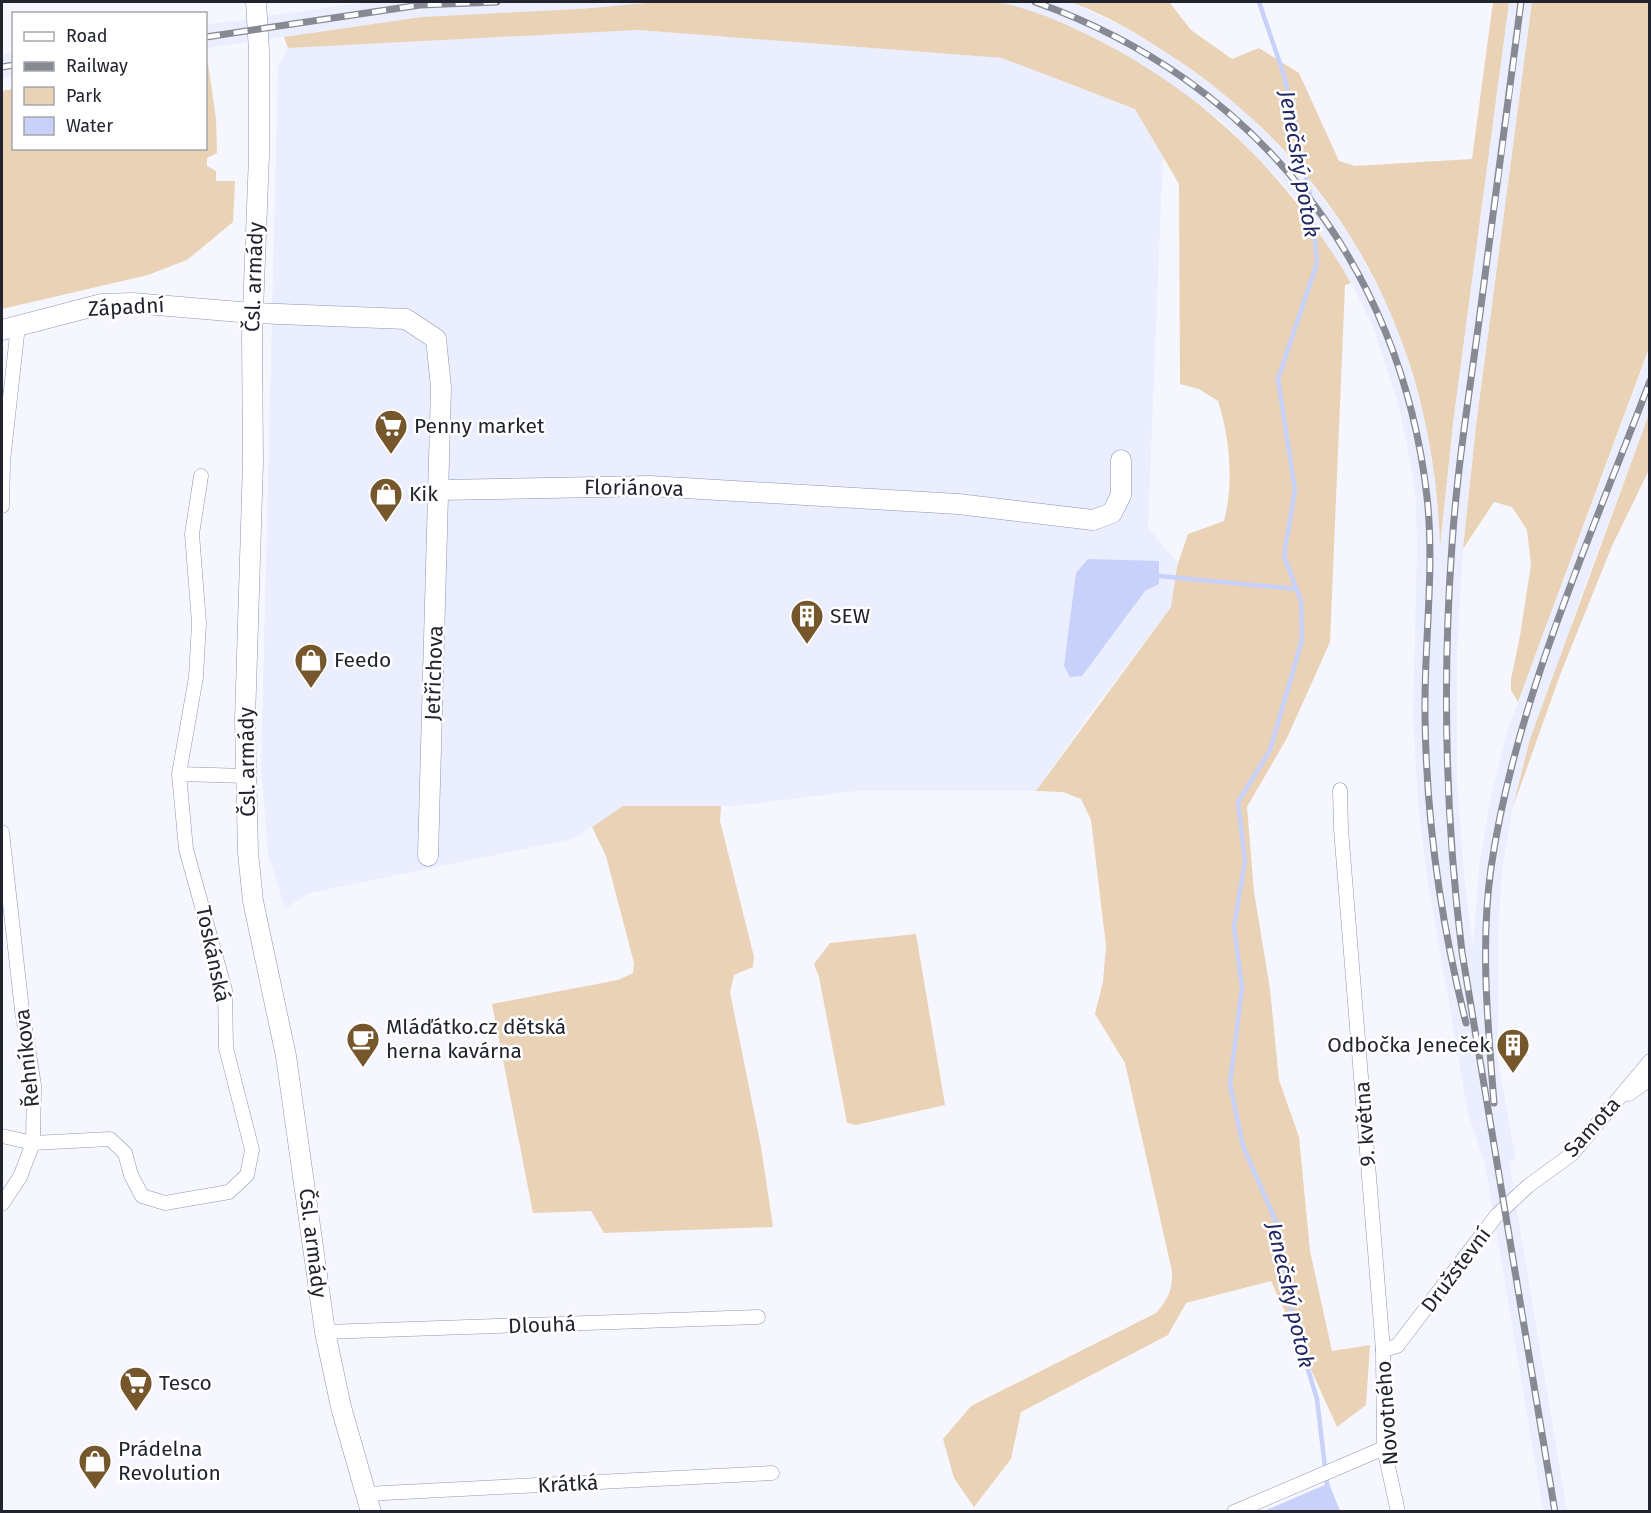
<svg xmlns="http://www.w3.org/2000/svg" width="1651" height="1513" viewBox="0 0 1651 1513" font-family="'Fira Sans',sans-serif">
	<rect width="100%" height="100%" fill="#f6f7fe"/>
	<g fill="#eaeefe">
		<path d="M 366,2 L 658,2 L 580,9 L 421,17 L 206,48 L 206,25 Z"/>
		<path d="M 994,2 L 1070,2 L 1122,26 L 1166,52 L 1239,105 L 1303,171 L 1350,236 L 1395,318 L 1427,423 L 1439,501 L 1441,540 L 1453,423 L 1509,2 L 1532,2 L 1476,426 L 1463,549 L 1457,653 L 1457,781 L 1464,876 L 1473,946 L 1479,868 L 1490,802 L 1507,732 L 1650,348 L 1649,414 L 1579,601 L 1513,807 L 1502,871 L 1498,934 L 1498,1061 L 1516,1160 L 1509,1162 L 1567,1511 L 1543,1511 L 1485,1164 L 1468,1113 L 1427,877 L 1418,802 L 1413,716 L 1417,548 L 1416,503 L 1411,465 L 1398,403 L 1373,327 L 1353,286 L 1311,220 L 1285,186 L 1224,123 L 1153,72 L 1111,46 L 1069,26 Z"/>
		<path d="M 638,30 L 1002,58 L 1135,109 L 1163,156 L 1148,528 L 1177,562 L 1171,607 L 1086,719 L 1036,791 L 856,791 L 736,806 L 623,806 L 573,839 L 309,893 L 285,909 L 268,853 L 261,769 L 278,67 L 288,48 Z"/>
		<path d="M 13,53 L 13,77 L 2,78 L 2,55 Z"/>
	</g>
	<g fill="#e9d2b5">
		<path d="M 658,2 C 735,2 812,2 889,2 C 922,2 962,0 994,2 C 1025,6 1060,21 1088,35 C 1203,91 1287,174 1351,283 L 1345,285 L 1330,642 L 1287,738 L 1247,807 L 1254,892 L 1270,989 L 1279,1080 L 1299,1137 L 1310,1251 L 1332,1351 L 1370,1345 L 1366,1405 L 1337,1427 L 1271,1281 L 1186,1303 L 1168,1335 L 1021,1412 L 1011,1459 L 974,1507 L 954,1478 L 943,1439 L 971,1406 L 1156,1313 C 1168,1300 1173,1289 1172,1271 L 1125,1063 L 1095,1014 L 1103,982 L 1106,946 L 1091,820 L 1081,799 L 1063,792 L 1036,791 L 1171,607 L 1177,566 L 1188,534 L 1224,521 C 1234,483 1230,438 1218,401 L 1199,389 L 1180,384 L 1179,184 L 1135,109 L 1002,58 L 638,30 L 288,48 L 284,37 L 421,17 L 580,9 Z"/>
		<path d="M 1070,2 L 1170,3 L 1191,30 L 1232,59 L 1259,48 L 1299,73 L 1339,161 L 1355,166 L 1472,159 L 1493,2 L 1509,2 L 1453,423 L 1440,547 C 1435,349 1349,179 1185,65 C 1149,41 1111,16 1070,2 Z"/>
		<path d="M 1532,2 L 1649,2 L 1649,348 L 1518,702 L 1511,690 L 1511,679 L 1520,636 L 1531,564 L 1527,530 L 1512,507 L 1494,502 L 1463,549 L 1476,426 Z"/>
		<path d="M 206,63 L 208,63 L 216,119 L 217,153 L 207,158 L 207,166 L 216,171 L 216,181 L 235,181 L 233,222 L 187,260 L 148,275 L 2,309 L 2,91 L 13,89 L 14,148 L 206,148 Z"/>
		<path d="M 1649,414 L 1649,470 L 1612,546 L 1560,675 L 1513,807 L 1530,739 Z"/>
		<path d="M 623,806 L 721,806 L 720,821 L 754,957 L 753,967 L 734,975 L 730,992 L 761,1147 L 773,1227 L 604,1233 L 591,1211 L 533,1213 L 492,1004 L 618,980 L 633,973 L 634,963 L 606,856 L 592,827 Z"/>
		<path d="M 916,934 L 945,1105 L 856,1125 L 847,1123 L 819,977 L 814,964 L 830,943 Z"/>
	</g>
	<g fill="#c7d1fa">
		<path d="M 1088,559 L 1159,561 L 1159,584 L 1145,591 L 1082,676 L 1070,677 L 1064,666 L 1076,573 Z"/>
		<path d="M 1327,1484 L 1338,1511 L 1264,1511 Z"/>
	</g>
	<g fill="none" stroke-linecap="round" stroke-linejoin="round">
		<g stroke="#c7d1fa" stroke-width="4.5">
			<path d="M 1259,2 L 1284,75 L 1312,204 L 1317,263 L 1278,379 L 1295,490 L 1284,556 L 1301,601 L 1302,640 L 1270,750 L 1238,802 L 1245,861 L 1234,927 L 1242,987 L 1230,1084 L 1243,1146 L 1277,1224 L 1293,1320 L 1317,1399 L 1327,1484 L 1338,1512"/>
			<path d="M 1159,576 L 1296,589"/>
		</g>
		<defs>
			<g id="street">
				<path d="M 2,506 L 3,461 L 18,326"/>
				<path d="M 179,774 L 246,776"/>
				<path d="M 1340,790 L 1341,829 L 1383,1350 L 1384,1448 L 1398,1512"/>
				<path d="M 2,832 L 22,1010 L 34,1085 L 33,1143 L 20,1177 L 2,1204"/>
				<path d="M 1629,1094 L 1650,1079"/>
				<path d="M 2,1136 L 33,1143 L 110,1139 L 125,1153 L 131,1175 L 142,1196 L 165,1203 L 229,1192 L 247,1175 L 252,1150 L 226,1048 L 225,990 L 186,849 L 179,774 L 196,677 L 199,623 L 192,534 L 201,476"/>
				<path d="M 325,1332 L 758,1317"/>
				<path d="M 1383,1350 L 1397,1346 L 1497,1215 L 1528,1186 L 1572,1154 L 1650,1061"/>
				<path d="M 365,1494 L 772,1473"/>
				<path d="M 1234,1512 L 1384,1448"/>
			</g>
			<g id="secondary">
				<path d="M 256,2 L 259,51 L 259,155 L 252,337 L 253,462 L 245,720 L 248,853 L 253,901 L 286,1056 L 325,1332 L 341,1407 L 371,1512"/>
				<path d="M 2,330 L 102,304 L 133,303 L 252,313 L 406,319 L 436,339 L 441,387 L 428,856"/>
				<path d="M 439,490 L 650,486 L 958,504 L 1093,520 L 1112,513 L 1121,495 L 1121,460"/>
			</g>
		</defs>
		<use href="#street" stroke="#8e95b3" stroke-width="15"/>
		<use href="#secondary" stroke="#8e95b3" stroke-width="21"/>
		<use href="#street" stroke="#fff" stroke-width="14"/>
		<use href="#secondary" stroke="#fff" stroke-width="20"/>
		<defs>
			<g id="rail">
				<path d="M 1035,2 C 1256,80 1401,265 1427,497 C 1435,569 1424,642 1425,714 C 1426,817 1441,923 1466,1023"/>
				<path d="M 1521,2 C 1508,108 1493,214 1479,321 C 1469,395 1457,470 1452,545 C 1442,684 1445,814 1462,952 L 1555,1512"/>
				<path d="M 206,37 L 420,5 L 497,2"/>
				<path d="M 2,67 L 14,65"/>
				<path d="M 1494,1103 C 1488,1026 1480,945 1491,868 C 1515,702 1591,537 1650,381"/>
			</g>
		</defs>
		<use href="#rail" stroke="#888a93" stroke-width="7"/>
		<use href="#rail" stroke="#fff" stroke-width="4.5" stroke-dasharray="14" stroke-linecap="butt"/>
	</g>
	<defs>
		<symbol id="supermarket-pin" viewBox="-11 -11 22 30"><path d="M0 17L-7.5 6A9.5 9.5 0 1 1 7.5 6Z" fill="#76572c" stroke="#fff"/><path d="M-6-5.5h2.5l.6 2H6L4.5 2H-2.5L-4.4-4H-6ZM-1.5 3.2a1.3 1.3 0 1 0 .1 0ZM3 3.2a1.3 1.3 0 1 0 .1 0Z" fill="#fff"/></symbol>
		<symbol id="shop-pin" viewBox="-11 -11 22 30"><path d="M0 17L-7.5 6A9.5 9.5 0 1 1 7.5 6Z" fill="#76572c" stroke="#fff"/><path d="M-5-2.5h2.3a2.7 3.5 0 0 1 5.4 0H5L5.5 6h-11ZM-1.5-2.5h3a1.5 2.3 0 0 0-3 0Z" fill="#fff"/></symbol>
		<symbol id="building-pin" viewBox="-11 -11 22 30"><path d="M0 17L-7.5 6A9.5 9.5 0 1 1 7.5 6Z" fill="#76572c" stroke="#fff"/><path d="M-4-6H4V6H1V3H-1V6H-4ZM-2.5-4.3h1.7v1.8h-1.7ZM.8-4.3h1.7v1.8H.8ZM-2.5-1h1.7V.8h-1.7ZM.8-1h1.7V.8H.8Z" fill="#fff"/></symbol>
		<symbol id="cafe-pin" viewBox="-11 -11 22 30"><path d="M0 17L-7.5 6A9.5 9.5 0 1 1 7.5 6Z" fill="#76572c" stroke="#fff"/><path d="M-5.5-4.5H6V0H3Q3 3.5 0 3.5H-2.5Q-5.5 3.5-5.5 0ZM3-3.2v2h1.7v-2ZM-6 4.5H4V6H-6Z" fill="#fff"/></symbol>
	</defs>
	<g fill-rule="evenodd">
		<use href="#supermarket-pin" x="372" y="407" width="38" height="52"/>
		<use href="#shop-pin" x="367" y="475" width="38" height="52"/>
		<use href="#building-pin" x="788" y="597" width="38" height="52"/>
		<use href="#shop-pin" x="292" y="641" width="38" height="52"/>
		<use href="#cafe-pin" x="344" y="1020" width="38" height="52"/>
		<use href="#building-pin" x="1494" y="1026" width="38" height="52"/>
		<use href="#supermarket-pin" x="117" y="1364" width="38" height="52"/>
		<use href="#shop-pin" x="76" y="1442" width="38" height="52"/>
	</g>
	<g text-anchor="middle" stroke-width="5" stroke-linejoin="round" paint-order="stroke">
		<g font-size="21" fill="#21242f" stroke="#fff">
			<text transform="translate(254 277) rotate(-88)" y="7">Čsl. armády</text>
			<text transform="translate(126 307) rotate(-3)" y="7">Západní</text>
			<text transform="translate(634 488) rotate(1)" y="7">Floriánova</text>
			<text transform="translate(434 673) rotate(-88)" y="7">Jetřichova</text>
			<text transform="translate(247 762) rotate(-91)" y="7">Čsl. armády</text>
			<text transform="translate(213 954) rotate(78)" y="7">Toskánská</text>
			<text transform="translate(27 1058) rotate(-96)" y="7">Řehníkova</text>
			<text transform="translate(1365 1124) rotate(-94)" y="7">9. května</text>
			<text transform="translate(1592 1127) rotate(-48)" y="7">Samota</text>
			<text transform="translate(313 1243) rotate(83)" y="7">Čsl. armády</text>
			<text transform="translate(1456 1270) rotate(-53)" y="7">Družstevní</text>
			<text transform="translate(542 1325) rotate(-2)" y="7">Dlouhá</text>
			<text transform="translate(1387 1413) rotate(-94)" y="7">Novotného</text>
			<text transform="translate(568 1484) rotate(-3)" y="7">Krátká</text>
		</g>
		<g font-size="21" fill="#21242f" stroke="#fff" text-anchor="start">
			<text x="414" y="433">Penny market</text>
			<text x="409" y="501">Kik</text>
			<text x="830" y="623">SEW</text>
			<text x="334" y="667">Feedo</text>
			<text x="386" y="1034">Mláďátko.cz dětská<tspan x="386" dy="24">herna kavárna</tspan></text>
			<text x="1490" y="1052" text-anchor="end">Odbočka Jeneček</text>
			<text x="159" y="1390">Tesco</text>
			<text x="118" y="1456">Prádelna<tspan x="118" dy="24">Revolution</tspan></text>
		</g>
		<g font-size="22" font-style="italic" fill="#222863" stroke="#fff">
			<text transform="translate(1300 164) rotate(80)" y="8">Jenečský potok</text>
			<text transform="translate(1291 1295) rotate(77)" y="8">Jenečský potok</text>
		</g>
	</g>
	<rect width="1651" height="1513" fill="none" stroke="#21242f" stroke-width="6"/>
	<rect x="12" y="12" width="195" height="138" fill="#ffffff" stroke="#a6a7ac" stroke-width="1.5"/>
	<rect x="24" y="32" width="30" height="9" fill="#ffffff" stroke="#a6a7ac" stroke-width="1.5"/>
	<text x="66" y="42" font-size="18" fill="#21242f">Road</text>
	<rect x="24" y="62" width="30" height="9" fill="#888a93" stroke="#a6a7ac" stroke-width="1.5"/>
	<text x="66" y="72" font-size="18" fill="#21242f">Railway</text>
	<rect x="24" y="87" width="30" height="18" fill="#e9d2b5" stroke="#a6a7ac" stroke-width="1.5"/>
	<text x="66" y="102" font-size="18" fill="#21242f">Park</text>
	<rect x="24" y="117" width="30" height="18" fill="#c7d1fa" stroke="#a6a7ac" stroke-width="1.5"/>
	<text x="66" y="132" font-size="18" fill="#21242f">Water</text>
</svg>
